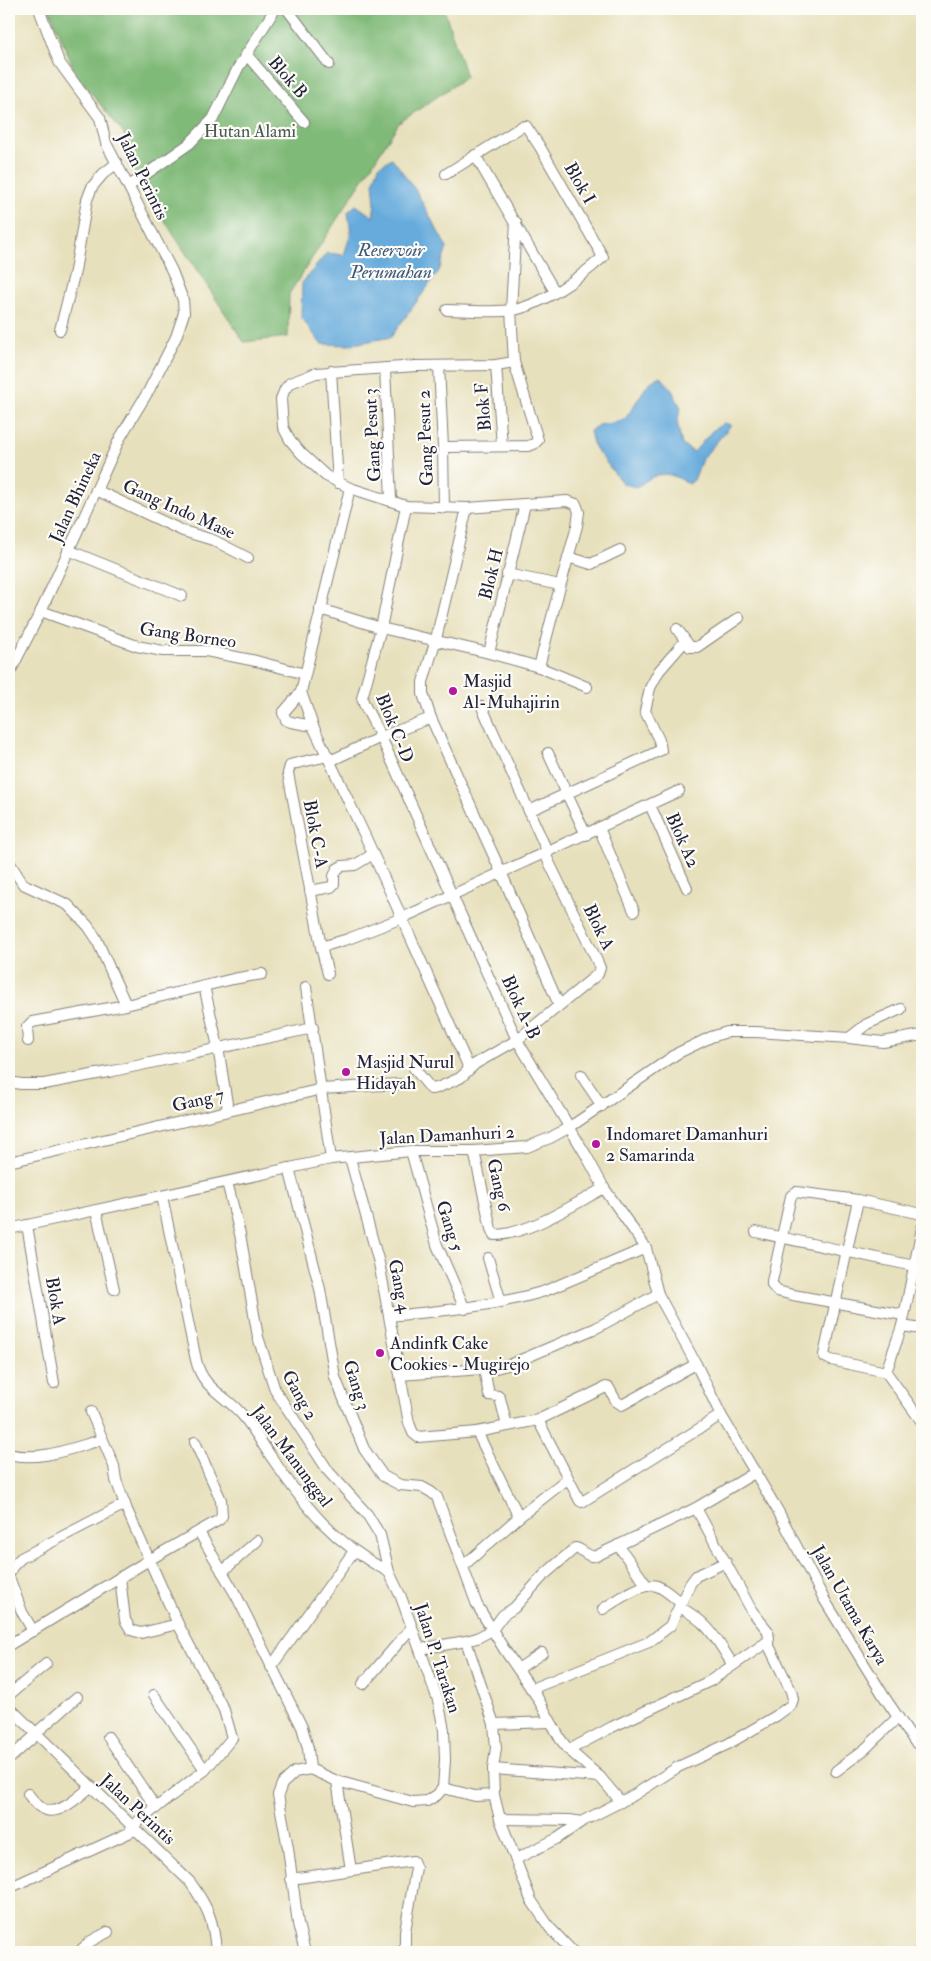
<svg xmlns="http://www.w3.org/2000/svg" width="931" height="1961" viewBox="0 0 931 1961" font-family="'IM FELL Double Pica',serif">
	<rect width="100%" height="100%" fill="#fdfcf7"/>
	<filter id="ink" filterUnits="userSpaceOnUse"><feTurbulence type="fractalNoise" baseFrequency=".02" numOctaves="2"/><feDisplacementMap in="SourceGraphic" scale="10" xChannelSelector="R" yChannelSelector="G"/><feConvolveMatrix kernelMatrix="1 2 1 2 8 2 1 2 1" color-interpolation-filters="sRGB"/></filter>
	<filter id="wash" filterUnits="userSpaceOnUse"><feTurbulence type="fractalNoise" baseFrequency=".0096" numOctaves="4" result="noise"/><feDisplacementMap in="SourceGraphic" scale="20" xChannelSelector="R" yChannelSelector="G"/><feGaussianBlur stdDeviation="1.12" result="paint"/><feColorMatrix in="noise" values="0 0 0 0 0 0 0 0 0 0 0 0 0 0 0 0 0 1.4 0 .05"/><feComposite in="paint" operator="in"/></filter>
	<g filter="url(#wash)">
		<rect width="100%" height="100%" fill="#e7e0bc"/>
		<path fill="#80ba78" stroke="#516e5a" d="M 49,9 L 444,9 L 466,77 L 399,123 L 289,294 L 288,337 L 244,342 L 128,165 L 124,134 L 76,74 Z"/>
		<g fill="#66abdc" stroke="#44668c">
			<path d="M 392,158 L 416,191 L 447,248 L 439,271 L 391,337 L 348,345 L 321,344 L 301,317 L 302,283 L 327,253 L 344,255 L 351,233 L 348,212 L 356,205 L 373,217 L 375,203 L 373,183 L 379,166 Z"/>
			<path d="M 660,376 L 671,388 L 681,408 L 677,422 L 682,445 L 694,452 L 712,431 L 724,423 L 731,425 L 702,459 L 694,480 L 689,484 C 667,470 658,471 637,487 L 623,484 L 594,447 L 590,431 L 598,425 L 618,422 L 626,418 L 648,384 Z"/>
		</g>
	</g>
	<g filter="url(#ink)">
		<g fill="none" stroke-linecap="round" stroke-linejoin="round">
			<defs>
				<g id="street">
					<path d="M 287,9 L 329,64"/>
					<path d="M 9,10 L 9,9"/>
					<path d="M 246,54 L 304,122"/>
					<path d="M 475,155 L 555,292"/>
					<path d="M 446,174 L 521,127 L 526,126 L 540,147 L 603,257 C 581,277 542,305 513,310 C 492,313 468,310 447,310"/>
					<path d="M 129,186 L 189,144 L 213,119 L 238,68 L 275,9"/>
					<path d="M 60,330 L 75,271 L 87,200 L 92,187 L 103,174 L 117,163"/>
					<path d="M 514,362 L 496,365 L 416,366 L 316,373 L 290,383 L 285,389 L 281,399 L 283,427 L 290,440 L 301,453 L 326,476 L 350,488 L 406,506 L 467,508 L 567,501 L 576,504 L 579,512 L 577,526 L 555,605 L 539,667"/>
					<path d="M 496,365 L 502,446"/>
					<path d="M 439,366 L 443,447 L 444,508"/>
					<path d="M 385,368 L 391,500"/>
					<path d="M 331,371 L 338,483"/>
					<path d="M 443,447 L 528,446 L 534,444 L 538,440 L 514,362 L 511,310 L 516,222"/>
					<path d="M 96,490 L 183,531 L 213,540 L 248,558"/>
					<path d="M 406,506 L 381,628 L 362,698 L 364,704 L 381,737 L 517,1040 L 586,1155 L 604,1188 L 646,1248 L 658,1294 L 696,1364 L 721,1415 L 778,1511 L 824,1599 L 885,1698 L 915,1742 L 922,1748"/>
					<path d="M 467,508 L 436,639 L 423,682 L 423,694 L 431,718 L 501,872 L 559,1005"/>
					<path d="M 68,550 L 182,596"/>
					<path d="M 568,557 L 591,564 L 620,550"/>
					<path d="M 507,574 L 560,585"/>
					<path d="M 320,609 L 381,628 L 489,653 L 539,667 L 587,687"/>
					<path d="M 41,611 L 137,646 L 163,651 L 206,651 L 256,661 L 305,674"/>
					<path d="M 677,629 L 690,647 L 697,647 L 739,618"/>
					<path d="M 489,653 L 525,504"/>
					<path d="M 9,674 L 41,611 L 120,438 L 149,390 L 176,337 L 184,313 L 183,300 L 172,271 L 106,143 L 100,118 L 59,62 L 39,9"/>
					<path d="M 301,692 L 313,726 L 366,838 L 469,1068"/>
					<path d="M 482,707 L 548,853"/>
					<path d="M 313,726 L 291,722 L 286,720 L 283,713 L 301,692 L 350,488"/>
					<path d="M 548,753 L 586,835"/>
					<path d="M 330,761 L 381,737 L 431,718"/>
					<path d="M 650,805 L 687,888"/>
					<path d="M 529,811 L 661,750 L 659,740 L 645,711 L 650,688 L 659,671 L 685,641"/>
					<path d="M 599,828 L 634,911"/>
					<path d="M 9,862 L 23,884 L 68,905 L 88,926 L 96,938 L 126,1005"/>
					<path d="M 310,891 L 331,887 L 334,884 L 334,876 L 337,869 L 342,866 L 355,865 L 373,854"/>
					<path d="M 321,947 L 348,939 L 402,918 L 679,791"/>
					<path d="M 328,974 L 321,947 L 288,773 L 290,766 L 293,764 L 328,756"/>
					<path d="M 204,986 L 218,1047 L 228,1110"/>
					<path d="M 306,987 L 331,1159"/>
					<path d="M 849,1038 L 867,1024 L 901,1009"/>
					<path d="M 28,1041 L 27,1027 L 32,1022 L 126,1005 L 233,979 L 262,974"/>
					<path d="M 414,1068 L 431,1089 L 437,1088 L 460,1078 L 475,1064 L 517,1040 L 598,974 L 600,968 L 598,963 L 545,854"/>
					<path d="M 581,1075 L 602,1106"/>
					<path d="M 9,1082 L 21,1084 L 44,1084 L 113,1071 L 313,1028"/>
					<path d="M 411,1151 L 437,1245 L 465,1309"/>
					<path d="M 474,1151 L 491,1229 L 494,1235 C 527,1235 575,1204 604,1188"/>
					<path d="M 350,1158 L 379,1263 L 409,1423 L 413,1433 L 418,1437 L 477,1432 L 538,1420 L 606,1387 L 609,1388 L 616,1401 L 622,1405 L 696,1364"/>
					<path d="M 9,1162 L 322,1089 L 398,1084"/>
					<path d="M 289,1168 L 320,1289 L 335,1377 L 364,1449 L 383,1476 L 400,1485 L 422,1487 L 431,1492 L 437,1497 L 477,1605 L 504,1649 L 537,1697 L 561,1740 L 569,1750 L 600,1777 L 621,1802"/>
					<path d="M 227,1182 L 240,1234 L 258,1337 L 275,1390 L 329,1472 L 367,1514 L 380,1535 L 389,1572 L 401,1597 L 438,1700 L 444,1730 L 445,1760 L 443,1788"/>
					<path d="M 162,1196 L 196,1360 C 203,1391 226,1394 244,1417 C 255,1430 262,1444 272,1458 C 305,1507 335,1544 389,1572"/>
					<path d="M 858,1200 L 824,1355 L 825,1357 L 831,1360 L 886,1372"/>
					<path d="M 96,1210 L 114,1289"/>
					<path d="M 27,1225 L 54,1383"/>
					<path d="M 9,1229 L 331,1159 L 411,1151 L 474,1151 L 527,1147 L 550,1138 L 570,1127 L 678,1053 L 711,1037 L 727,1032 L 756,1032 L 849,1038 L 883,1042 L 922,1035"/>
					<path d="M 756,1232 L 914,1266"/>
					<path d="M 488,1258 L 501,1302"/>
					<path d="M 904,1315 L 793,1295 L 777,1291 L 772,1285 L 772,1281 L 791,1196 L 796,1192 L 858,1200 L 922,1214"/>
					<path d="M 390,1316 C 442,1311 495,1306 545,1291 L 646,1248"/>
					<path d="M 902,1326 L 922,1329"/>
					<path d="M 484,1369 L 489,1395 L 498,1396 L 500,1398 L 507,1426"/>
					<path d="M 886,1372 L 902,1326 L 922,1228"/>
					<path d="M 886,1372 L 922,1422"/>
					<path d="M 400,1375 L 496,1368 L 511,1364 L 596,1328 L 658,1294"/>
					<path d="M 91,1412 L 114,1466 L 116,1480 L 127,1510 L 178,1624 L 224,1710 L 232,1738 L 205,1770 L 131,1827"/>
					<path d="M 538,1420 L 580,1501 L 582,1502 L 721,1415"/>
					<path d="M 477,1432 L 519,1517"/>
					<path d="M 9,1454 C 39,1462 72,1448 101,1440"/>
					<path d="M 199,1532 L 237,1597 L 302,1727 L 308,1748 L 310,1769"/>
					<path d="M 618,1545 L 647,1586"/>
					<path d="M 463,1566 L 519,1517 L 567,1479"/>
					<path d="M 222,1572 L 257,1541"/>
					<path d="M 9,1574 L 12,1567 L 21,1558 L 125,1504"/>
					<path d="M 9,1577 L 22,1612 L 33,1631"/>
					<path d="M 120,1577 L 125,1620 L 131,1630 L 141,1633 L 178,1624"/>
					<path d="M 679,1607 C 709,1622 716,1639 733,1665"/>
					<path d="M 603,1609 C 614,1602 643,1581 657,1586 C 665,1589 673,1597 680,1602"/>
					<path d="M 9,1645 L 149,1560 L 219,1520 L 222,1516 L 221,1500 L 195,1442"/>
					<path d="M 420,1649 L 466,1641"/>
					<path d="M 271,1667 L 354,1551"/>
					<path d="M 518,1669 L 542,1653"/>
					<path d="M 363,1684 L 412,1627"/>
					<path d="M 531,1689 L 649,1642 L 670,1626 L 690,1584 L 696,1576 L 726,1562"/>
					<path d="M 9,1695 L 46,1664"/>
					<path d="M 154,1695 L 205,1770"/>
					<path d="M 9,1707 L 190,1882 C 208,1907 214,1921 216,1952"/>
					<path d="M 494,1724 L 550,1722"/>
					<path d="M 36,1733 L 77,1697"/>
					<path d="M 108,1737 L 156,1808"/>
					<path d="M 569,1750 L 612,1727 L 710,1681 L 767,1642 L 769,1639 L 768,1631 L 752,1611 L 696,1508"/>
					<path d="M 9,1759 L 37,1734"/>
					<path d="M 493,1769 L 600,1777"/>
					<path d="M 836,1771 L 865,1749 L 898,1717"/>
					<path d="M 337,1781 L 351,1870"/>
					<path d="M 443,1788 L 475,1796 L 494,1795"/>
					<path d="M 28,1794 C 33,1800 38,1808 46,1810 C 61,1815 80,1795 91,1787"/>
					<path d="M 500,1819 L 570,1820 L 581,1822"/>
					<path d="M 516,1859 L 558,1838 L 581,1822 L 634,1795 L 678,1767 L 728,1744 L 776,1716 L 791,1705 L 793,1699 L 791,1691 L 767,1642"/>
					<path d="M 291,1879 L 413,1861 L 416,1868 L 405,1931 L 405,1952"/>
					<path d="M 9,1888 L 135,1830"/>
					<path d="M 82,1952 L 82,1949 L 91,1941 L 108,1932"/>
					<path d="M 305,1952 L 298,1924 L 288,1848 L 278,1795 L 282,1784 L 295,1772 L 310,1769 L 337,1781 L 413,1802 L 427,1801 L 437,1795 L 443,1788"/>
					<path d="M 573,1952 L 550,1928 L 531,1900 L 500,1819 L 494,1795 L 493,1769 L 496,1748 L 494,1724 L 466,1641 L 477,1638 L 492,1630 L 503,1615 L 514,1608 L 544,1575 L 575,1548 C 583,1549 587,1558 596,1556 L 696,1508 L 756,1472"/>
				</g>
				<path id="secondary" d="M 921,1952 L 922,1951"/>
			</defs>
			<use href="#street" stroke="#84817c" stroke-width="12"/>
			<use href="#secondary" stroke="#84817c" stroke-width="16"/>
			<use href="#street" stroke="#fff" stroke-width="10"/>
			<use href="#secondary" stroke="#fae7c3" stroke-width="14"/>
		</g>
	</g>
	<g fill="#b5179e" stroke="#fdfcf7" stroke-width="2">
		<circle cx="453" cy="691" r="5"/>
		<circle cx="346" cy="1072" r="5"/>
		<circle cx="596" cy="1144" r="5"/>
		<circle cx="380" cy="1353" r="5"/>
	</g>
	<g text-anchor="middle" stroke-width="4.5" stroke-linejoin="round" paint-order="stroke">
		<g font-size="18" fill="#22223b" stroke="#fdfcf7">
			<text transform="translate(288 77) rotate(49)" y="6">Blok B</text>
			<text transform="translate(143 176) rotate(64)" y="6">Jalan Perintis</text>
			<text transform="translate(580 183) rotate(60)" y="6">Blok I</text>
			<text transform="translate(483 407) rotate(-95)" y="6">Blok F</text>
			<text transform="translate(372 435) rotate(-93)" y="6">Gang Pesut 3</text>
			<text transform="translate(425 438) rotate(-92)" y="6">Gang Pesut 2</text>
			<text transform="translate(75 497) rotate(-65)" y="6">Jalan Bhineka</text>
			<text transform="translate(179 509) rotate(24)" y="6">Gang Indo Mase</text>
			<text transform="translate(491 574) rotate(-76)" y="6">Blok H</text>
			<text transform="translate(188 635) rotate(8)" y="6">Gang Borneo</text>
			<text transform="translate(395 728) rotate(68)" y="6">Blok C-D</text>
			<text transform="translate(316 834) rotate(79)" y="6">Blok C-A</text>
			<text transform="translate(683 840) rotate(66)" y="6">Blok A2</text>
			<text transform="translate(599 927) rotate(64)" y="6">Blok A</text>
			<text transform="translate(521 1007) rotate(65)" y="6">Blok A-B</text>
			<text transform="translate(198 1100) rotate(-13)" y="6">Gang 7</text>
			<text transform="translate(447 1135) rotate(-3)" y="6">Jalan Damanhuri 2</text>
			<text transform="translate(499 1185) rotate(77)" y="6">Gang 6</text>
			<text transform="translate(450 1226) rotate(72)" y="6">Gang 5</text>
			<text transform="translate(400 1286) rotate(78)" y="6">Gang 4</text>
			<text transform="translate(56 1301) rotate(80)" y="6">Blok A</text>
			<text transform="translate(357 1385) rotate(72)" y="6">Gang 3</text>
			<text transform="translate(300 1395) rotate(61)" y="6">Gang 2</text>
			<text transform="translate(292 1456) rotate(53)" y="6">Jalan Manunggal</text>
			<text transform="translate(850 1605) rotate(60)" y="6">Jalan Utama Karya</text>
			<text transform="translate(438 1658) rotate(72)" y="6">Jalan P. Tarakan</text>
			<text transform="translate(138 1809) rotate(43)" y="6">Jalan Perintis</text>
		</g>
		<g font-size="18" fill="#485953" stroke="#fdfcf7">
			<text x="250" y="137">Hutan Alami</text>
		</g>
		<g font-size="18" fill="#22223b" stroke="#fdfcf7" text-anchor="start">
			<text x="463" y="687">Masjid<tspan x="463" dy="21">Al-Muhajirin</tspan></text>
			<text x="356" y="1068">Masjid Nurul<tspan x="356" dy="21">Hidayah</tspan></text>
			<text x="606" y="1140">Indomaret Damanhuri<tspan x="606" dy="21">2 Samarinda</tspan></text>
			<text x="390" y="1349">Andinfk Cake<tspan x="390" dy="21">Cookies - Mugirejo</tspan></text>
		</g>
		<g font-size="19" font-style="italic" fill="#3d597b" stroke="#fdfcf7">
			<text x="391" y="256">Reservoir<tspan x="391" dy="22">Perumahan</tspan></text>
		</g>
	</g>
	<rect width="931" height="1961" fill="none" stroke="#fdfcf7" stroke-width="30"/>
</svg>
